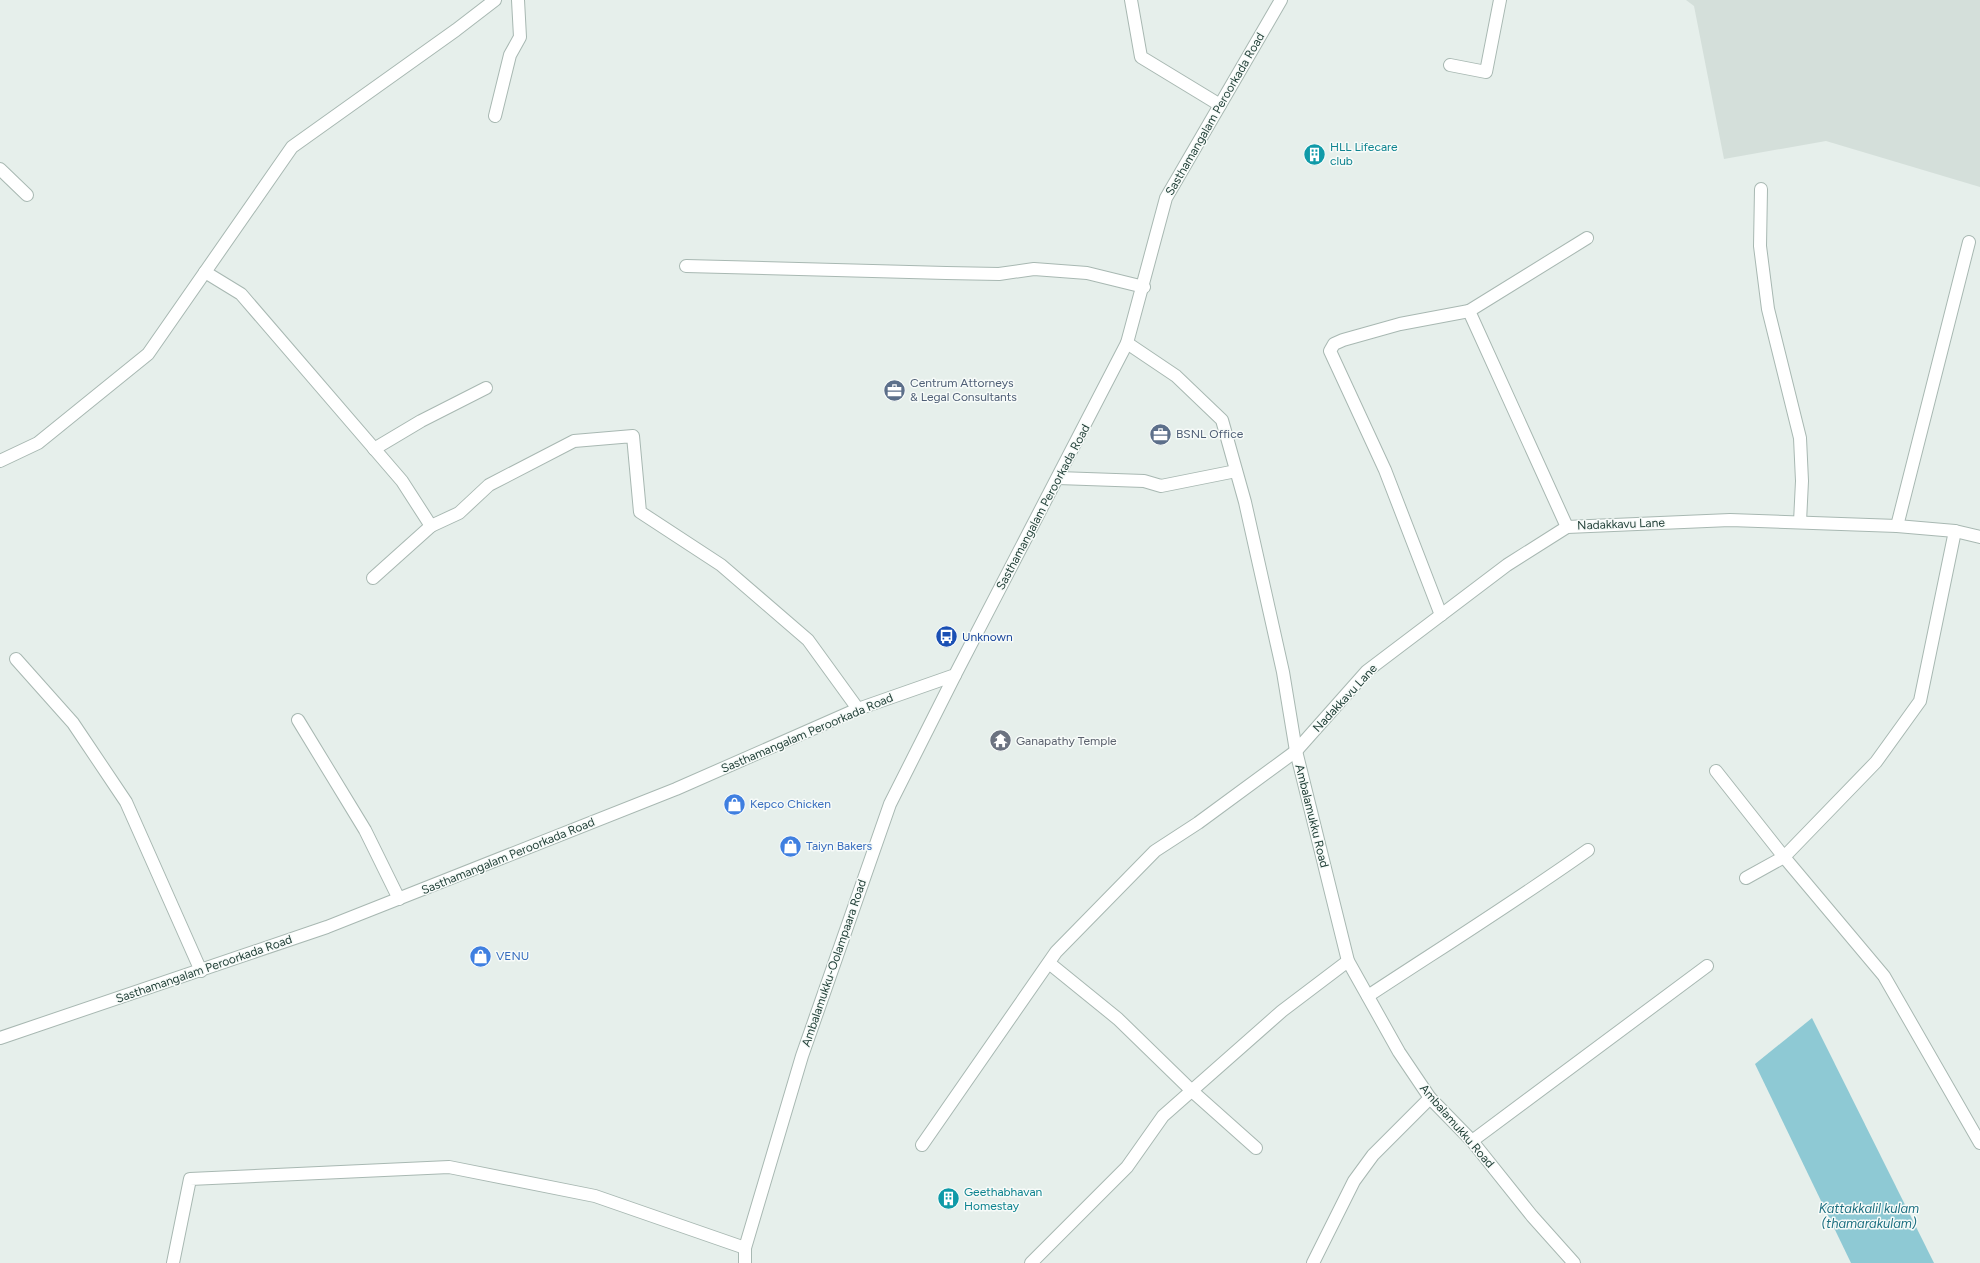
<svg xmlns="http://www.w3.org/2000/svg" width="1980" height="1263" viewBox="0 0 1980 1263" font-family="Figtree,sans-serif">
	<rect width="100%" height="100%" fill="#e6efeb"/>
	<path fill="#d4dfda" d="M 1686,0 L 1980,0 L 1980,187 L 1826,141 L 1724,159 L 1694,6 Z"/>
	<path fill="#8ec9d4" d="M 1812,1018 L 1934,1263 L 1851,1263 L 1755,1064 Z"/>
	<g fill="none" stroke-linecap="round" stroke-linejoin="round">
		<defs>
			<g id="minor">
				<path d="M 1131,0 L 1141,57 L 1220,105"/>
				<path d="M 1450,65 L 1486,72 L 1500,0"/>
				<path d="M 495,116 L 510,55 L 520,37 L 518,0"/>
				<path d="M 0,169 L 27,195"/>
				<path d="M 1761,189 L 1760,246 L 1768,309 L 1800,438 L 1802,481 L 1800,522"/>
				<path d="M 686,266 L 946,273 L 999,274 L 1034,269 L 1087,273 L 1144,287"/>
				<path d="M 205,272 L 241,294 L 402,481 L 431,526 L 459,513 L 489,485 L 574,441 L 633,436 L 640,512 L 721,565 L 808,640 L 858,709"/>
				<path d="M 1127,343 L 1176,376 L 1222,420 L 1245,502 L 1283,672 L 1296,751 L 1348,961 L 1399,1052 L 1430,1098 L 1472,1141 L 1532,1216 L 1574,1263"/>
				<path d="M 374,449 L 421,421 L 486,388"/>
				<path d="M 0,461 L 38,443 L 148,354 L 292,147 L 456,30 L 495,0"/>
				<path d="M 1058,478 L 1144,481 L 1161,486 L 1236,471"/>
				<path d="M 1897,526 L 1969,242"/>
				<path d="M 1567,527 L 1469,311 L 1587,238"/>
				<path d="M 373,578 L 431,526"/>
				<path d="M 1441,615 L 1385,470 L 1330,351 L 1334,344 L 1343,340 L 1400,324 L 1469,311"/>
				<path d="M 16,659 L 73,723 L 126,802 L 201,971"/>
				<path d="M 298,720 L 365,830 L 399,899"/>
				<path d="M 1716,771 L 1784,857 L 1884,976 L 1980,1143"/>
				<path d="M 1746,878 L 1784,857 L 1876,762 L 1920,701 L 1955,531"/>
				<path d="M 1049,963 L 1118,1019 L 1192,1091 L 1256,1148"/>
				<path d="M 1368,996 C 1441,948 1516,901 1588,850"/>
				<path d="M 0,1038 L 327,927 L 676,789 L 858,709 L 955,675 L 1127,343 L 1166,198 L 1281,0"/>
				<path d="M 1472,1141 L 1707,966"/>
				<path d="M 922,1145 L 1056,952 L 1155,851 L 1198,823 L 1296,751 L 1367,671 L 1507,565 L 1567,527 L 1730,520 L 1897,526 L 1955,531 L 1980,537"/>
				<path d="M 173,1263 L 190,1179 L 449,1167 L 595,1196 L 745,1248"/>
				<path d="M 745,1263 L 745,1248 L 802,1056 L 890,804 L 955,675"/>
				<path d="M 1031,1263 L 1127,1167 L 1163,1116 L 1282,1011 L 1348,961"/>
				<path d="M 1313,1263 L 1354,1181 L 1373,1155 L 1430,1098"/>
			</g>
		</defs>
		<use href="#minor" stroke="#a8b8b2" stroke-width="14"/>
		<use href="#minor" stroke="#fff" stroke-width="12"/>
	</g>
	<defs>
		<symbol id="building-disc" viewBox="-11 -11 22 22"><circle r="9.5" fill="#0f9aa8" stroke="#f7fbf9"/><path d="M-4-6H4V6H1V3H-1V6H-4ZM-2.5-4.3h1.7v1.8h-1.7ZM.8-4.3h1.7v1.8H.8ZM-2.5-1h1.7V.8h-1.7ZM.8-1h1.7V.8H.8Z" fill="#fff"/></symbol>
		<symbol id="office-disc" viewBox="-11 -11 22 22"><circle r="9.5" fill="#5c6f8a" stroke="#f7fbf9"/><path d="M-6-3h4V-5.5h4V-3h4V5H-6ZM-1-4.5V-3h2v-1.5ZM-6 0V1H6V0Z" fill="#fff"/></symbol>
		<symbol id="bus-disc" viewBox="-11 -11 22 22"><circle r="9.5" fill="#1a4fb4" stroke="#f7fbf9"/><path d="M-5-6H5V4H4V6H2V4H-2V6H-4V4H-5ZM-3.5-4V0h7V-4ZM-3.5 1.2v1.5H-2V1.2ZM2 1.2v1.5H3.5V1.2Z" fill="#fff"/></symbol>
		<symbol id="temple-disc" viewBox="-11 -11 22 22"><circle r="9.5" fill="#6b7280" stroke="#f7fbf9"/><path d="M0-6L5-2H3V0L6.5 2.5H4V6H1.5V3h-3V6H-4V2.5H-6.5L-3 0V-2H-5Z" fill="#fff"/></symbol>
		<symbol id="shop-disc" viewBox="-11 -11 22 22"><circle r="9.5" fill="#3f7fe0" stroke="#f7fbf9"/><path d="M-5-2.5h2.3a2.7 3.5 0 0 1 5.4 0H5L5.5 6h-11ZM-1.5-2.5h3a1.5 2.3 0 0 0-3 0Z" fill="#fff"/></symbol>
	</defs>
	<g fill-rule="evenodd">
		<use href="#building-disc" x="1302" y="142" width="25" height="25"/>
		<use href="#office-disc" x="882" y="378" width="25" height="25"/>
		<use href="#office-disc" x="1148" y="422" width="25" height="25"/>
		<use href="#bus-disc" x="934" y="624" width="25" height="25"/>
		<use href="#temple-disc" x="988" y="728" width="25" height="25"/>
		<use href="#shop-disc" x="722" y="792" width="25" height="25"/>
		<use href="#shop-disc" x="778" y="834" width="25" height="25"/>
		<use href="#shop-disc" x="468" y="944" width="25" height="25"/>
		<use href="#building-disc" x="936" y="1186" width="25" height="25"/>
	</g>
	<g text-anchor="middle" stroke-width="3" stroke-linejoin="round" paint-order="stroke">
		<g font-size="12" fill="#24423a" stroke="#f7fbf9">
			<text transform="translate(1215 114) rotate(-60)" y="4">Sasthamangalam Peroorkada Road</text>
			<text transform="translate(1043 507) rotate(-62)" y="4">Sasthamangalam Peroorkada Road</text>
			<text transform="translate(1621 524) rotate(-2)" y="4">Nadakkavu Lane</text>
			<text transform="translate(1345 698) rotate(-47)" y="4">Nadakkavu Lane</text>
			<text transform="translate(807 733) rotate(-23)" y="4">Sasthamangalam Peroorkada Road</text>
			<text transform="translate(1312 816) rotate(76)" y="4">Ambalamukku Road</text>
			<text transform="translate(508 856) rotate(-22)" y="4">Sasthamangalam Peroorkada Road</text>
			<text transform="translate(834 963) rotate(-71)" y="4">Ambalamukku-Oolampaara Road</text>
			<text transform="translate(204 969) rotate(-19)" y="4">Sasthamangalam Peroorkada Road</text>
			<text transform="translate(1457 1126) rotate(49)" y="4">Ambalamukku Road</text>
		</g>
		<g font-size="12" fill="#0d838f" stroke="#f7fbf9" text-anchor="start">
			<text x="1330" y="151">HLL Lifecare<tspan x="1330" dy="14">club</tspan></text>
			<text x="964" y="1196">Geethabhavan<tspan x="964" dy="14">Homestay</tspan></text>
		</g>
		<g font-size="12" fill="#4e5e75" stroke="#f7fbf9" text-anchor="start">
			<text x="910" y="387">Centrum Attorneys<tspan x="910" dy="14">&amp; Legal Consultants</tspan></text>
			<text x="1176" y="438">BSNL Office</text>
		</g>
		<g font-size="12" fill="#164399" stroke="#f7fbf9" text-anchor="start">
			<text x="962" y="641">Unknown</text>
		</g>
		<g font-size="12" fill="#5b616d" stroke="#f7fbf9" text-anchor="start">
			<text x="1016" y="745">Ganapathy Temple</text>
		</g>
		<g font-size="12" fill="#366cbe" stroke="#f7fbf9" text-anchor="start">
			<text x="750" y="808">Kepco Chicken</text>
			<text x="806" y="850">Taiyn Bakers</text>
			<text x="496" y="960">VENU</text>
		</g>
		<g font-size="13" font-style="italic" fill="#1c6f80" stroke="#f7fbf9">
			<text x="1869" y="1213">Kattakkalil kulam<tspan x="1869" dy="15">(thamarakulam)</tspan></text>
		</g>
	</g>
</svg>
